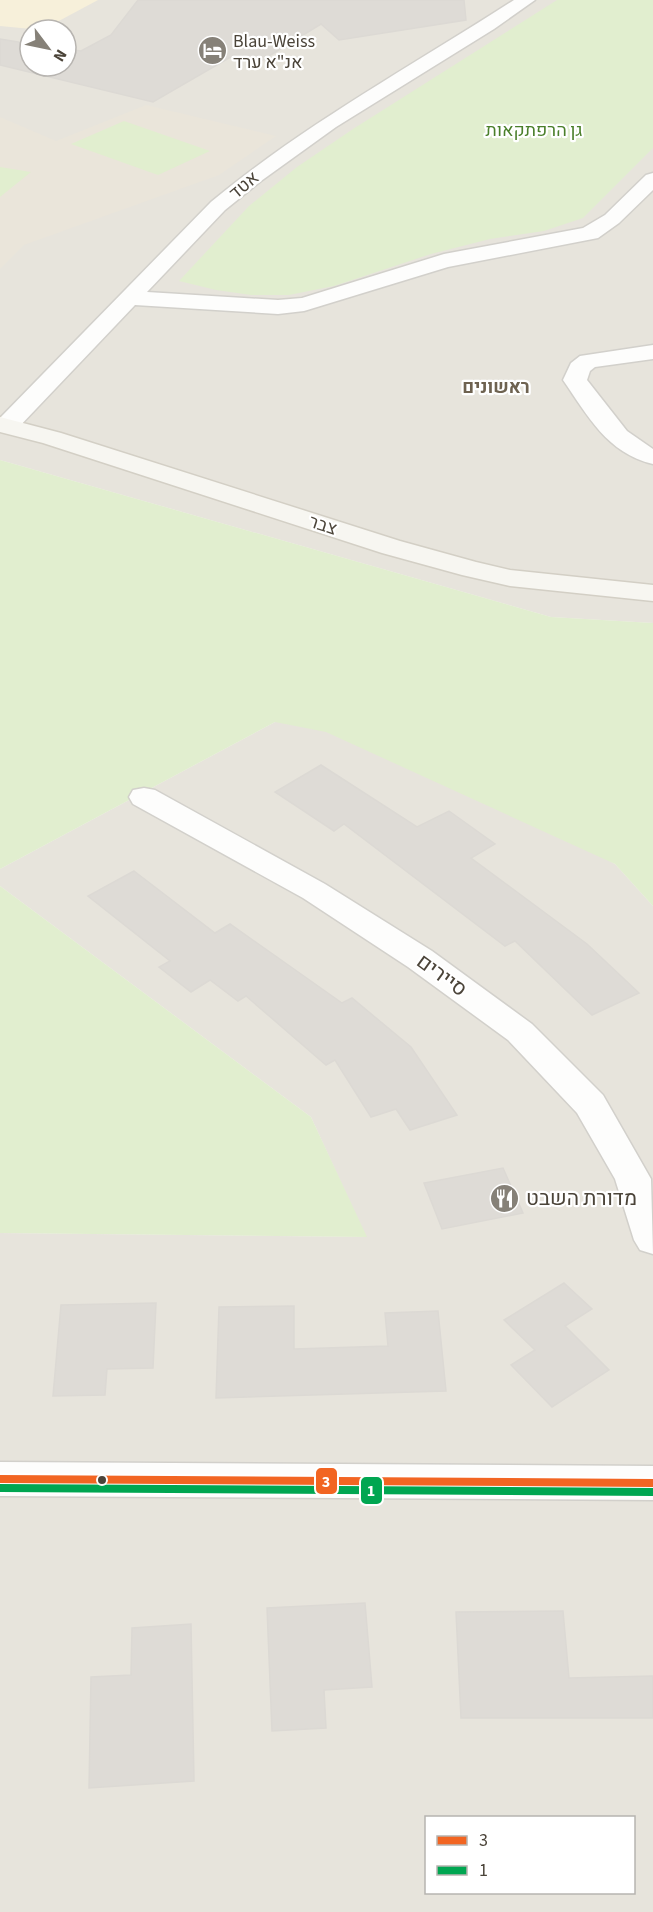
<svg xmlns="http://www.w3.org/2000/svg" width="653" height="1912" viewBox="0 0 653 1912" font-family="'Source Sans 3',Heebo,sans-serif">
	<rect width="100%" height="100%" fill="#f4f2ee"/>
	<g fill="#e7e4dc" fill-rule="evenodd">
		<path d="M 0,0 L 653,0 L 653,623 L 551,617 L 0,460 ZM 30,30 L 66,30 L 66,66 L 30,66 Z"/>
		<path d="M 353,721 L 615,864 L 653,906 L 653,1912 L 0,1912 L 0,1233 L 366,1237 L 311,1117 L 0,886 L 0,869 L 275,722 ZM 426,1818 L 634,1818 L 634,1892 L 426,1892 Z"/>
	</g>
	<path fill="#eae5da" d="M 146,105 L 276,136 L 219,175 L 24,245 L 0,269 L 0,117 L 56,141 Z"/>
	<g fill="#e1eecf">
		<path d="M 557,0 L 653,0 L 653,148 L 583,218 L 544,231 L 490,239 L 431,254 L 334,286 L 289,295 L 251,295 L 216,290 L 179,281 L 249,206 L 297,167 L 353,129 Z"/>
		<path d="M 124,121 L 210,151 L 158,175 L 71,144 Z"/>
		<path d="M 0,167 L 31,172 L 0,197 Z"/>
		<path d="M 0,460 L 551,617 L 653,623 L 653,906 L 615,864 L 326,732 L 275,722 L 0,869 Z"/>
		<path d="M 0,886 L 311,1117 L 367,1237 L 0,1233 Z"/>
	</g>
	<path fill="#f7f0da" d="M 0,0 L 98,0 L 42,30 L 0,26 Z"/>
	<g fill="#dedbd6" stroke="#dcd9d4" stroke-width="1.5">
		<path d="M 138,0 L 464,0 L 466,20 L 339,40 L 321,24 L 261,61 L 234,55 L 153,102 L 0,65 L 0,39 L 30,44 L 30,66 L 66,66 L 66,49 L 81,51 L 111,35 Z"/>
		<path d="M 321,765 L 417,827 L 449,811 L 495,844 L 471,858 L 587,944 L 639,993 L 592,1015 L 515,941 L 505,946 L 344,824 L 334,831 L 275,792 Z"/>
		<path d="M 134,871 L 215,933 L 230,924 L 342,1003 L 352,998 L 411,1047 L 457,1115 L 410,1130 L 396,1109 L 371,1117 L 335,1060 L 326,1065 L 246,996 L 238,1001 L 210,980 L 191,992 L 159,967 L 170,961 L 88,896 Z"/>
		<path d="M 503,1168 L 523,1213 L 442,1229 L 424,1183 Z"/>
		<path d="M 564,1283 L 592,1309 L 565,1326 L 609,1370 L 552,1407 L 511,1365 L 535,1350 L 504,1320 Z"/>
		<path d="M 156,1303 L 153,1368 L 107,1369 L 105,1395 L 53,1396 L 61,1305 Z"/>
		<path d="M 294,1306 L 294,1349 L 388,1346 L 385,1313 L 438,1311 L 446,1391 L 216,1398 L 219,1307 Z"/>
		<path d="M 365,1603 L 372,1687 L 324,1690 L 326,1728 L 272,1731 L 267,1608 Z"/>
		<path d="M 563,1611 L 569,1678 L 653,1676 L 653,1718 L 461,1718 L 456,1612 Z"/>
		<path d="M 191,1624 L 194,1781 L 89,1788 L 91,1677 L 131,1675 L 132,1628 Z"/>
	</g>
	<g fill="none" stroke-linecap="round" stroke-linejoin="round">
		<defs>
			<g id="street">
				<path d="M 514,0 L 535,0 L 494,29 L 336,127 L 261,181 L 225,210 L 147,292 L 278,300 L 302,298 L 444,254 L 583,228 L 605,215 L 646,175 L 653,173 L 653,190 L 619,223 L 598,238 L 448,267 L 304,311 L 278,314 L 135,305 L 16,430 L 7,432 L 0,431 L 0,418 L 211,202 C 305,124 412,66 514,0 Z"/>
				<path d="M 653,345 L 653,359 L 595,367 L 590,371 L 587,380 L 627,431 L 653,449 L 653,464 C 607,453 588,416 563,380 L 571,363 L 580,356 Z"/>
				<path d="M 144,788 L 155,790 L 325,884 L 432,951 L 532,1024 L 603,1095 L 651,1179 L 653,1254 L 640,1250 L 634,1240 L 615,1179 L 577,1113 L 508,1040 L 408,967 L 303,898 L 133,804 L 129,797 L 133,790 Z"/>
				<path d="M 0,1462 L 653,1466 L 653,1500 L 0,1496 Z"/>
			</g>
			<path id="secondary" d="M 0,417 L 61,433 L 400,541 L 476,562 L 510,570 L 653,585 L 653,601 L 510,586 L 462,575 L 382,553 L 43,443 L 0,432 Z"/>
		</defs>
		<use href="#street" stroke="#d2d0cb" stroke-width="3"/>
		<use href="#secondary" stroke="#d3cfc5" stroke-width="3"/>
		<use href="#street" fill="#fdfdfc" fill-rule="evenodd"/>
		<use href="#secondary" fill="#f7f6f1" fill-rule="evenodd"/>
		<defs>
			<path id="bus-1" d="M 0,1479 L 653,1483"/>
			<path id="bus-2" d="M 0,1488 L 653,1492"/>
		</defs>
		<use href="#bus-1" stroke="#fff" stroke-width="12"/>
		<use href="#bus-2" stroke="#fff" stroke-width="12"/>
		<use href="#bus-1" stroke="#f26522" stroke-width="8"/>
		<use href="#bus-2" stroke="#00a651" stroke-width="8"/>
	</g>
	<defs>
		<symbol id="hotel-disc" viewBox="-11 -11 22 22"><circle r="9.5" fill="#868178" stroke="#fff"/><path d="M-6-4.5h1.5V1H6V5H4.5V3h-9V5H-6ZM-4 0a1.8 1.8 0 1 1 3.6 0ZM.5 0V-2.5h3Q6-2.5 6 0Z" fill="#fff"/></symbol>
		<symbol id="restaurant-disc" viewBox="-11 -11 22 22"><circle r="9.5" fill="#868178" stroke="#fff"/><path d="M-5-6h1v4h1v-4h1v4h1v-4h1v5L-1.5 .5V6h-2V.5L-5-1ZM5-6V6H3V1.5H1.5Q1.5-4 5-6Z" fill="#fff"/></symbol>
	</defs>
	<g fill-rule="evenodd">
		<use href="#hotel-disc" x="196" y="34" width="33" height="33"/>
		<use href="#restaurant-disc" x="488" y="1182" width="33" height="33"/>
	</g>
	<circle fill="#4b4439" stroke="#fff" stroke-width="2" cx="102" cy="1480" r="5"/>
	<g text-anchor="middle" stroke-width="4.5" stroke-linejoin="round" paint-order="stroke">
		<g font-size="18" fill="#4b4439" stroke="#fff" text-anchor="start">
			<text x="233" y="47">Blau-Weiss<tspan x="233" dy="21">אנ"א ערד</tspan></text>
		</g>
		<g font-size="18" fill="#4a7f2a" stroke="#fff">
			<text x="534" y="136">גן הרפתקאות</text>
		</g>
		<g font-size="18" fill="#4b4439" stroke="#fff">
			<text transform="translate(244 185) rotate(-40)" y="6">אטד</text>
			<text transform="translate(323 525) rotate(18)" y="6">צבר</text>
		</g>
		<g font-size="18" font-weight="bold" fill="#6e6250" stroke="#fff">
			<text x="496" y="393">ראשונים</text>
		</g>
		<g font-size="21" fill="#4b4439" stroke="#fff">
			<text transform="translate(442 975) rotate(36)" y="7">סיירים</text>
		</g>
		<g font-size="21" fill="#4b4439" stroke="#fff" text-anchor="start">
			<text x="526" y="1205">מדורת השבט</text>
		</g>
	</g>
	<g stroke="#fff" stroke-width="2">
		<rect x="315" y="1467" width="23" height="28" rx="6" fill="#f26522"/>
		<rect x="360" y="1476" width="23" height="29" rx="6" fill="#00a651"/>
	</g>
	<g font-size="16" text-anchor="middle" font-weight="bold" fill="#fff">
		<text x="326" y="1487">3</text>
		<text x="371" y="1496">1</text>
	</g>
	<rect x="425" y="1816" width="210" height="78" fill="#ffffff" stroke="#b7b4b0" stroke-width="1.5"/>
	<rect x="437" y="1836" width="30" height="9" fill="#f26522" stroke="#b7b4b0" stroke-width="1.5"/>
	<text x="479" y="1846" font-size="18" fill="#4b4439">3</text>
	<rect x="437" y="1866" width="30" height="9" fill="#00a651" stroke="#b7b4b0" stroke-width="1.5"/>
	<text x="479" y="1876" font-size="18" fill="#4b4439">1</text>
	<g transform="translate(48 48) rotate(122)"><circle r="28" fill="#ffffff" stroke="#b7b4b0" stroke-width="1.5"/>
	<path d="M0-4.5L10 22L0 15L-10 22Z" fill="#868178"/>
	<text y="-9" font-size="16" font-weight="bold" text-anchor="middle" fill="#4b4439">N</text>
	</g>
</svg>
